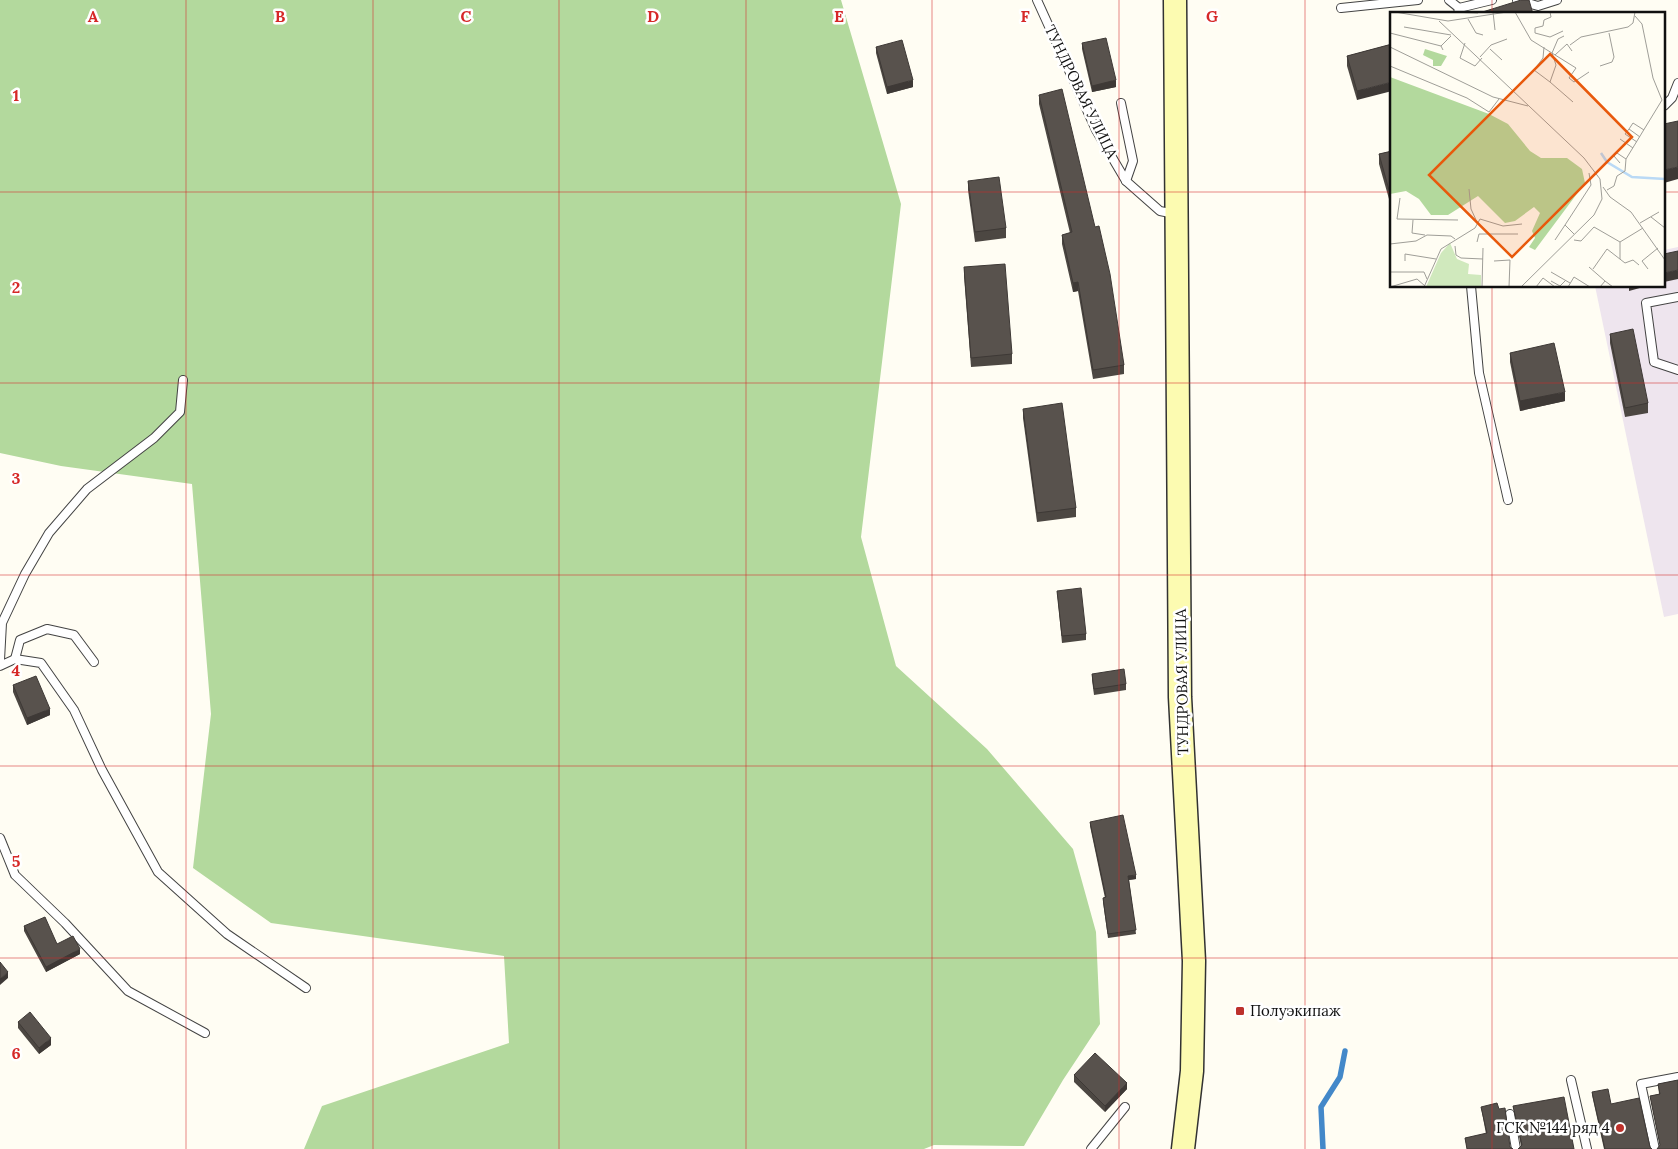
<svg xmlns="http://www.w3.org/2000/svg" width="1678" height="1149" viewBox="0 0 1678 1149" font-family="Lora,serif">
	<rect width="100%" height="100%" fill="#fffdf3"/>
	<path fill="#eee5ee" d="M 1678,247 L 1678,614 L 1664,617 L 1595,286 L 1664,286 L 1664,250 Z"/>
	<path fill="#b3d99d" d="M 0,0 L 841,0 L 901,204 L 861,537 L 896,666 L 987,749 L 1073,849 L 1096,932 L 1100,1024 L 1063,1080 L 1024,1146 L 934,1145 L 924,1149 L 304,1149 L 322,1106 L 509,1043 L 504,956 L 271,923 L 193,868 L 211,714 L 192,484 L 61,466 L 0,453 Z"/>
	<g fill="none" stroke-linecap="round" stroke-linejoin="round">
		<path stroke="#4388c9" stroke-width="5.5" d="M 1323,1149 L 1321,1107 L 1340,1077 L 1345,1051"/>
		<defs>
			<g id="service">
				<path d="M 1037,0 L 1096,130 L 1126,181 L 1160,211 L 1175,214"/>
				<path d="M 1449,0 L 1459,8"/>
				<path d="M 1517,0 L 1538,6 L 1557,0"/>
				<path d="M 1341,8 L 1418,0"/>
				<path d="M 1458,14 L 1459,8 L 1492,0"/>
				<path d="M 1121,103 L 1133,161 L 1126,181"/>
				<path d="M 1664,106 L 1672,98 L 1678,83"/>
				<path d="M 1471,286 L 1479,373 L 1508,500"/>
				<path d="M 1678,297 L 1646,303 L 1654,362 L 1678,370"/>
				<path d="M 15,659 L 20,640 L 47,629 L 74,635 L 94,662"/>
				<path d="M 0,660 L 2,623 L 25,574 L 49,533 L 87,489 L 154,438 L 180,412 L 183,380"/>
				<path d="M 0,666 L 15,659 L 41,663 L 74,710 L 102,770 L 158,872 L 227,934 L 306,988"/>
				<path d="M 0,838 L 15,875 L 65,923 L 128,991 L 205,1033"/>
				<path d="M 1571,1080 L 1587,1149"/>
				<path d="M 1510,1114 L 1516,1149"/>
				<path d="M 1091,1149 L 1125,1107"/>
				<path d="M 1655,1149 L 1641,1084 L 1678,1077"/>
			</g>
			<path id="secondary" d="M 1175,0 L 1180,697 L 1194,961 L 1192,1071 L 1183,1149"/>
		</defs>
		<use href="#service" stroke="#434343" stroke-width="10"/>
		<use href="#secondary" stroke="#323232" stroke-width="25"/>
		<use href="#service" stroke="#fff" stroke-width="8"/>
		<use href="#secondary" stroke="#fcfbb1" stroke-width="22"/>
	</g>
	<g fill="#4c4742">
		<path d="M 1082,43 L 1116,87 L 1092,92 L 1082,49 Z"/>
		<path d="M 1392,44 L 1357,100 L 1347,66 L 1347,56 Z"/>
		<path d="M 876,47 L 913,87 L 887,94 L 876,53 Z"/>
		<path d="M 1039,95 L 1124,365 L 1124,374 L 1093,379 L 1078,291 L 1073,292 L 1062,244 L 1062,235 L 1070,233 L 1039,104 Z"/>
		<path d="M 1392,151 L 1389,199 L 1379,164 L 1379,154 Z"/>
		<path d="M 968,181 L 1006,228 L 1006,238 L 975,242 L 968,190 Z"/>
		<path d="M 964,267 L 1012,354 L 1012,364 L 971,367 L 964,276 Z"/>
		<path d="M 1610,334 L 1648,403 L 1648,413 L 1625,417 L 1610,343 Z"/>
		<path d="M 1510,353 L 1565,401 L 1520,411 L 1510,362 Z"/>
		<path d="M 1023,409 L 1076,508 L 1076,517 L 1037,522 L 1023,418 Z"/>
		<path d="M 1057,591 L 1086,634 L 1086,640 L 1062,643 Z"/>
		<path d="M 1092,674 L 1126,684 L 1126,690 L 1094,695 L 1092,680 Z"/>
		<path d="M 13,685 L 50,715 L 27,725 L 13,692 Z"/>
		<path d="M 1090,822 L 1136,879 L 1129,880 L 1136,934 L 1108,938 L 1103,902 L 1103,898 L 1105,898 L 1090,826 Z"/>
		<path d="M 24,926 L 57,944 L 80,954 L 46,972 L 24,931 Z"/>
		<path d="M 18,1022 L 51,1045 L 39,1054 L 18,1028 Z"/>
		<path d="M 1074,1075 L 1127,1089 L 1105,1112 L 1074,1082 Z"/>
		<path d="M 1678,1080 L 1660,1145 L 1650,1096 L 1659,1094 L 1658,1084 Z"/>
		<path d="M 1592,1092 L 1611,1104 L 1650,1147 L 1652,1149 L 1604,1149 L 1592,1095 Z"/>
		<path d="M 1513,1106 L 1574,1149 L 1521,1146 Z"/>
		<path d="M 1481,1107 L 1510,1147 L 1513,1149 L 1467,1149 L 1465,1138 L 1486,1134 Z"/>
	</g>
	<g fill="#3e3936">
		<path d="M 913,80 L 913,87 L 887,94 L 887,87 Z"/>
		<path d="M 1116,80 L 1116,87 L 1092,92 L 1092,86 Z"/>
		<path d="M 1392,82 L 1392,91 L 1357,100 L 1357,91 Z"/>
		<path d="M 1678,167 L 1678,179 L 1664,183 L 1664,170 Z"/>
		<path d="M 1392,189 L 1392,198 L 1389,199 L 1389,190 Z"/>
		<path d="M 1678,270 L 1678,279 L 1664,282 L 1664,273 Z"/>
		<path d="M 1078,282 L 1078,291 L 1073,292 L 1073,283 Z"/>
		<path d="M 1629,286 L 1647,286 L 1629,291 Z"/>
		<path d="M 1565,392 L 1565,401 L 1520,411 L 1520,401 Z"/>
		<path d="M 50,709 L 50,715 L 27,725 L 27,718 Z"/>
		<path d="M 1136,875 L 1136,879 L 1128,880 L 1128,876 Z"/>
		<path d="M 80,949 L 80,954 L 46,972 L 46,967 Z"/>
		<path d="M 8,972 L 8,978 L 0,985 L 0,979 Z"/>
		<path d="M 51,1038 L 51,1045 L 39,1054 L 39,1048 Z"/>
		<path d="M 1127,1083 L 1127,1089 L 1105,1112 L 1105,1106 Z"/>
	</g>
	<g fill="#58524d" stroke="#3e3936">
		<path d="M 1521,0 L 1529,0 L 1533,14 L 1476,14 Z"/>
		<path d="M 1106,38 L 1116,80 L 1092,86 L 1082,43 Z"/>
		<path d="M 902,40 L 913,80 L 887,87 L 876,47 Z"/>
		<path d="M 1392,44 L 1392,82 L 1357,91 L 1347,56 Z"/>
		<path d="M 1062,89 L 1095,227 L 1099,226 L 1110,274 L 1124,365 L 1093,370 L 1078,282 L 1073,283 L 1062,235 L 1072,232 L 1039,95 Z"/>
		<path d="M 1678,121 L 1678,167 L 1664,170 L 1664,124 Z"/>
		<path d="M 1392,151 L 1392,189 L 1389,190 L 1379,154 Z"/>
		<path d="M 999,177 L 1006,228 L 975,232 L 968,181 Z"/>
		<path d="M 1678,251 L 1678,270 L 1664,273 L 1664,254 Z"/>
		<path d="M 1005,264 L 1012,354 L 971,358 L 964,267 Z"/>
		<path d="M 1633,329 L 1648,403 L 1625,408 L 1610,334 Z"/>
		<path d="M 1554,343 L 1565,392 L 1520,401 L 1510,353 Z"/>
		<path d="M 1062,403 L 1076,508 L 1037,513 L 1023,409 Z"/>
		<path d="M 1081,588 L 1086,634 L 1062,636 L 1057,591 Z"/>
		<path d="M 1124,669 L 1126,684 L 1094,689 L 1092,674 Z"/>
		<path d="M 36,676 L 50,709 L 27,718 L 13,685 Z"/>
		<path d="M 1123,815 L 1136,875 L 1128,876 L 1136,930 L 1108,934 L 1103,898 L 1106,897 L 1090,822 Z"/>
		<path d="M 45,917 L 57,944 L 73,936 L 80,949 L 46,967 L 24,926 Z"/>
		<path d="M 0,962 L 8,972 L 0,979 Z"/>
		<path d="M 30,1012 L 51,1038 L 39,1048 L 18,1022 Z"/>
		<path d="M 1095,1053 L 1127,1083 L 1105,1106 L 1074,1075 Z"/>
		<path d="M 1678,1080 L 1678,1149 L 1657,1149 L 1660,1145 L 1650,1096 L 1660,1094 L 1658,1084 Z"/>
		<path d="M 1608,1089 L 1611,1104 L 1639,1098 L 1650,1147 L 1652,1149 L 1605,1149 L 1592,1092 Z"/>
		<path d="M 1564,1097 L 1574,1149 L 1518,1149 L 1522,1145 L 1513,1106 Z"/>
		<path d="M 1497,1103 L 1499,1109 L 1505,1108 L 1510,1147 L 1513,1149 L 1467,1149 L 1465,1138 L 1487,1133 L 1481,1107 Z"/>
	</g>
	<path fill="none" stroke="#d62828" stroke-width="1" stroke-opacity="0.55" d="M 186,0 L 186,1149M 373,0 L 373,1149M 559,0 L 559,1149M 746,0 L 746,1149M 932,0 L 932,1149M 1119,0 L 1119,1149M 1305,0 L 1305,1149M 1492,0 L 1492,14M 0,192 L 1392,192M 1664,192 L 1678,192M 1492,286 L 1492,1149M 0,383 L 1678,383M 0,575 L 1678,575M 0,766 L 1678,766M 0,958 L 1678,958"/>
	<g fill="#bd312b" stroke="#fff" stroke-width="2">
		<rect x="1235" y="1006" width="10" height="10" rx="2.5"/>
		<circle cx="1620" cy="1128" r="5"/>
	</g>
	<g text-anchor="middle" stroke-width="5" stroke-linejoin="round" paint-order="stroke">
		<g font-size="15" fill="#101010" stroke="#fff">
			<text transform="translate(1081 92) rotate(64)" y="5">ТУНДРОВАЯ УЛИЦА</text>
			<text transform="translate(1182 682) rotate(-91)" y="5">ТУНДРОВАЯ УЛИЦА</text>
		</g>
		<g font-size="15" fill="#101010" stroke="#fff" text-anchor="start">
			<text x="1250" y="1016">Полуэкипаж</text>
			<text x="1610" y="1133" text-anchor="end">ГСК №144 ряд 4</text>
		</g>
	</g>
	<g transform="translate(1390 12)">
		<rect width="275" height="275" fill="#fffdf3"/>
		<path d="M 60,231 L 67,247 L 79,252 L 78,262 L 91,263 L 91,275 L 36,275 L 51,241 Z" fill="#d0e9bd"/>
		<path d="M 35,37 L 57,44 L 51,54 L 43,54 L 43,48 L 33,43 ZM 0,65 L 99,102 L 118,112 L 140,139 L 151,146 L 177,146 L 192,157 L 195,171 L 145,238 L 139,235 L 145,226 L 142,219 L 150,201 L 144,195 L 125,209 L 115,211 L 88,184 L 58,203 L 41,203 L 29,187 L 16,179 L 0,182 Z" fill="#b3d99d"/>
		<path fill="none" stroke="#bad9f5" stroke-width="2.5" d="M 211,141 L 217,150 L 242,165 L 275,167"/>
		<path fill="none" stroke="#9f9e98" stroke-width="1" d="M 5,0 L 58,9 L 117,0M 59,0 L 88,1M 103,0 L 105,18M 125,0 L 141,28 L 186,56 L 179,66 L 184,70 L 199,60M 160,0 L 161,5 L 154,8 L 153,14 L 145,16 L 145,21 L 160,25 L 173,19M 78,7 L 86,21 L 93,23M 49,9 L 194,146 L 210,167 L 212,187 L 204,203 L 131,275M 14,15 L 61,23M 0,21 L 51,34M 174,24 L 168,27 L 162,41 L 166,53 L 160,70 L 183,90M 75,31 L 70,46 L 85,54 L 92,46M 180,33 L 191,25 L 238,15 L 243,11 L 245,0M 0,35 L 103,85 L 138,94M 154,35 L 153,46 L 144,58 L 160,70M 100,37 L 112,48M 53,38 L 51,34 L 61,24M 165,43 L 177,32 L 182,39M 90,45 L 101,33 L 117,27M 0,54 L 77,86 L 99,100 L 109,87M 210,54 L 222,50 L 224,45 L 219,21M 239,117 L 235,122 L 247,130M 250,125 L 239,117 L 243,111 L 254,118M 230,127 L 243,136M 230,151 L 224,144 L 227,141 L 236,147M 213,175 L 220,185 L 241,200 L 275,248M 79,177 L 81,197 L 87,210M 217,178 L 224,174 L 227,164 L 235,159 L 236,147 L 272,88 L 263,66 L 252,12 L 245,4M 10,186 L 7,207 L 68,208M 261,205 L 275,216M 23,208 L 22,221 L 35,223M 250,211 L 269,200M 184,222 L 175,213 L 201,173 L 199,161M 165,228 L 175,213M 184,228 L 191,229 L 204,215 L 230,230M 87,230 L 89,222 L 128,222M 0,232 L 26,229 L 37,223 L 61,224 L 65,227M 65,234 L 66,243 L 71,246 L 93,247M 230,247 L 230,230 L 253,216M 15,249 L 15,242 L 46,247M 104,249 L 120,248 L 119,275M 199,255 L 215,269M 203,257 L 217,237 L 235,251 L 243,248 L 249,253M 258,257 L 252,249 L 268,236M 0,260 L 34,260 L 37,267M 161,260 L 180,271M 161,269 L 170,274 L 176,268M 0,275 L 27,267 L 35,274M 34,275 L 51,237 L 85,216 L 90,207 L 113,214 L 132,212M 92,275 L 93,236M 146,275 L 153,266 L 165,275M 178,275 L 184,265 L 200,275M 210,275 L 215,269 L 223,275"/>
		<path fill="#e8590c" fill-opacity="0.15" stroke="#e8590c" stroke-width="2.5" d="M 160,42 L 242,125 L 122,245 L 39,163 Z"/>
		<rect width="275" height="275" fill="none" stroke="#101010" stroke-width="2.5"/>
	</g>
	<g font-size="16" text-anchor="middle" font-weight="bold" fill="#d62828" stroke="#fff" stroke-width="5" stroke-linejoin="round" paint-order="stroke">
		<text x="93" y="22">A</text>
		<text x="280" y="22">B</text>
		<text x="466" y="22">C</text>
		<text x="653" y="22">D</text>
		<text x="839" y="22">E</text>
		<text x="1025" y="22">F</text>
		<text x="1212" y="22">G</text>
		<text x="16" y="101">1</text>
		<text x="16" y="293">2</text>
		<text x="16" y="484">3</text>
		<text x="16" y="676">4</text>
		<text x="16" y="867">5</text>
		<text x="16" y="1059">6</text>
	</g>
</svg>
